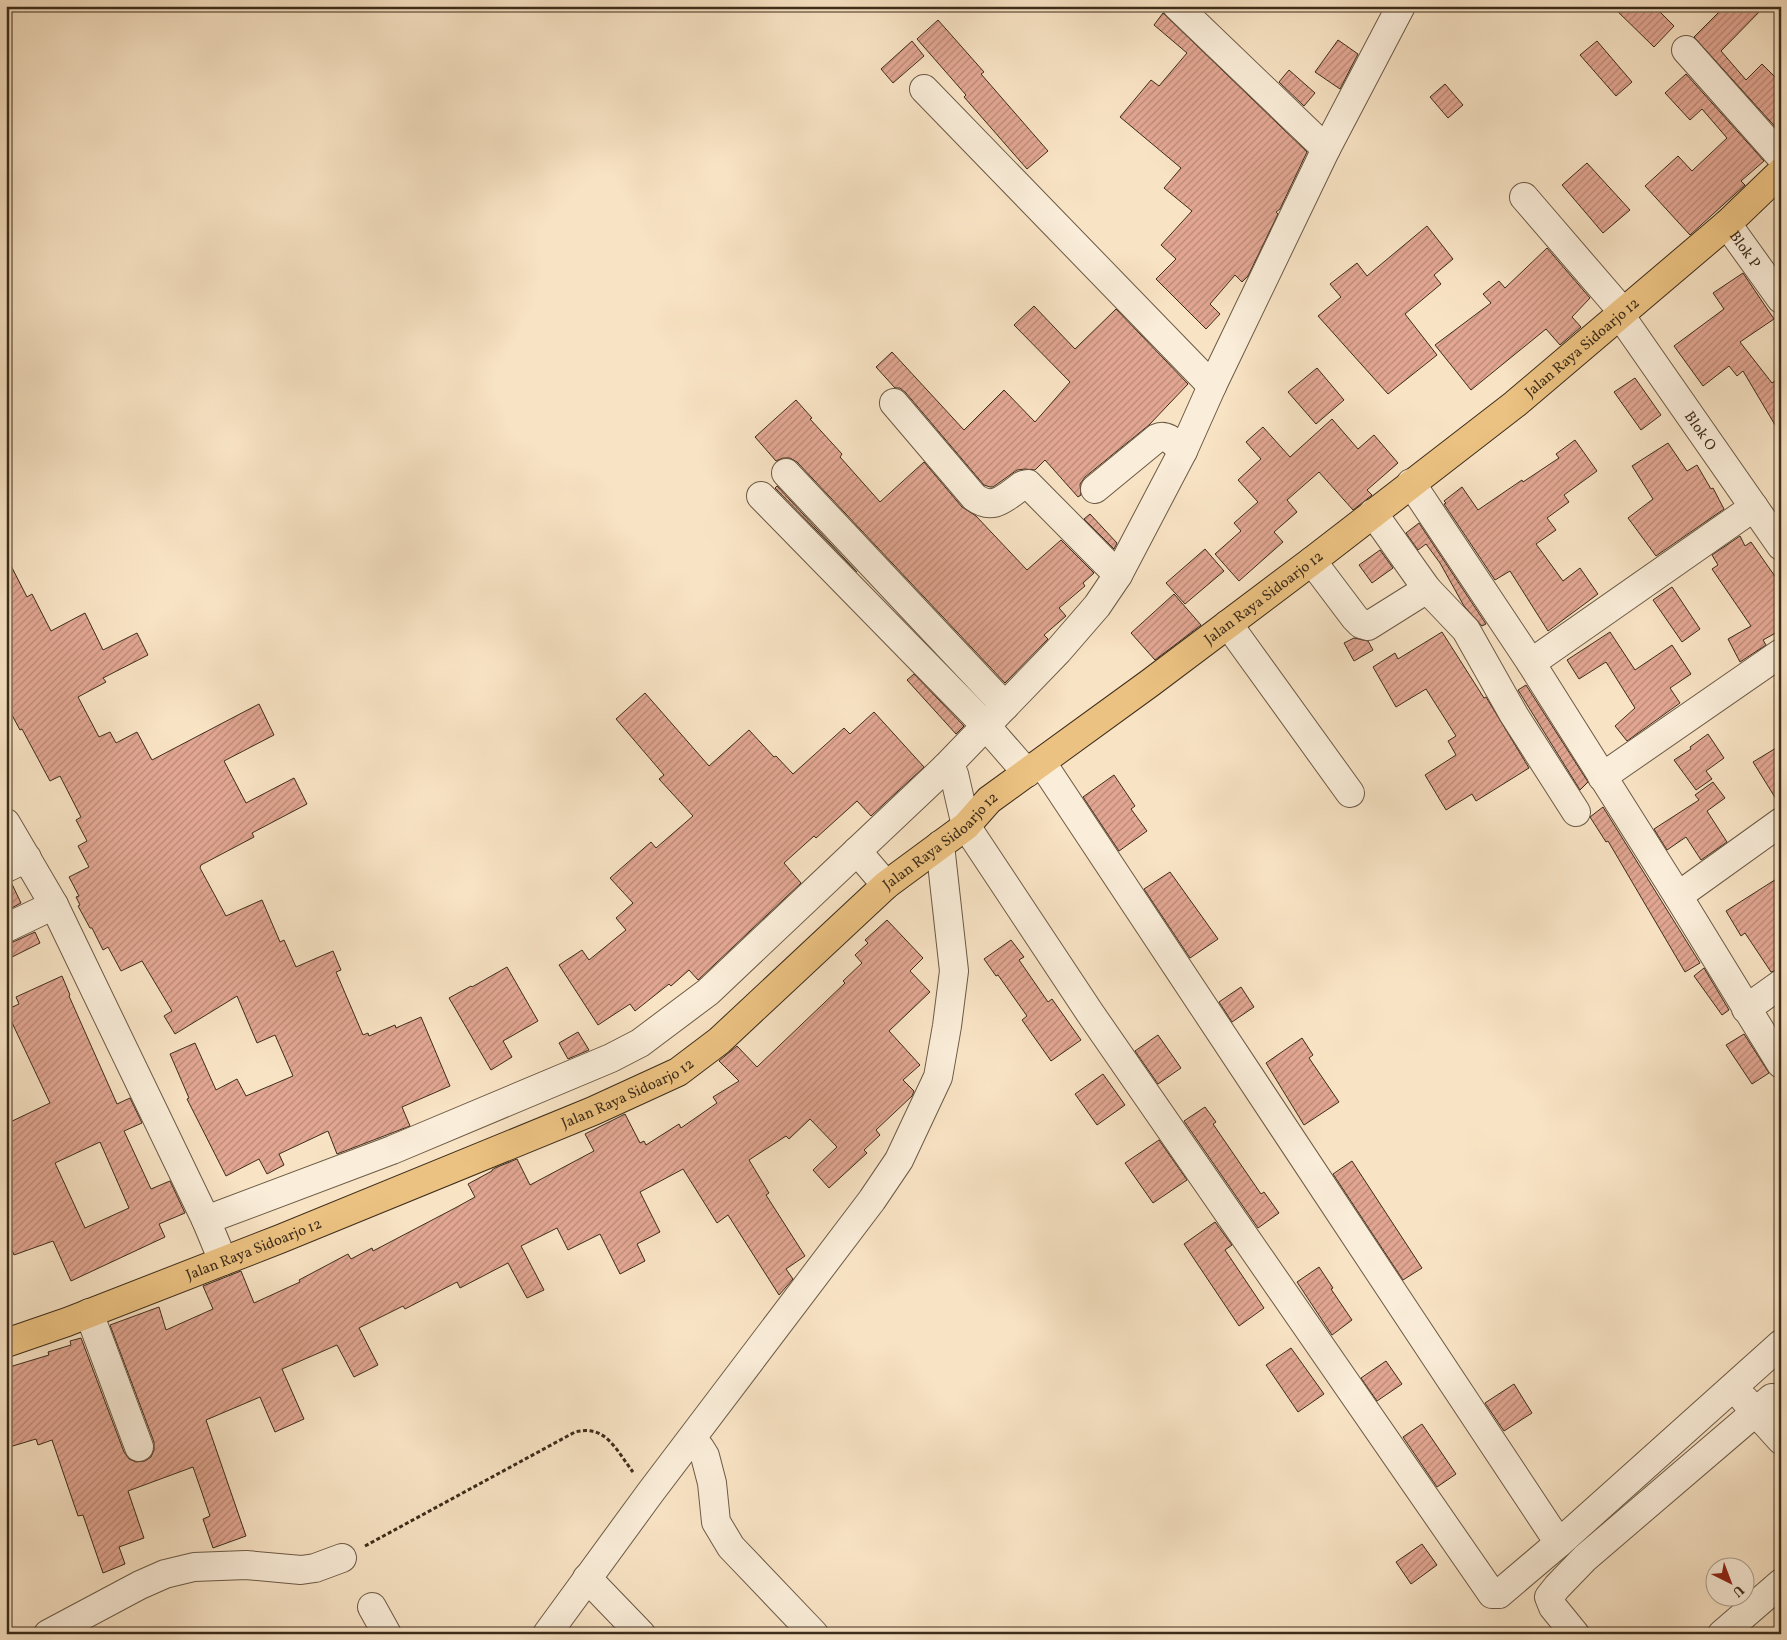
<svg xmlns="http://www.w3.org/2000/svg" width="1787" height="1640" viewBox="0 0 1787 1640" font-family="Vollkorn,serif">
	<defs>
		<pattern id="building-hatch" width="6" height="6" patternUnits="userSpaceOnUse" patternTransform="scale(1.25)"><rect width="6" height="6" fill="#e2a692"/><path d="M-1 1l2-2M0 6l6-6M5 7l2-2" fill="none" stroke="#b88876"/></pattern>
	</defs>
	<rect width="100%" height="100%" fill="#f8e3c4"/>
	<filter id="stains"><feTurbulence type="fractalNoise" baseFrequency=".004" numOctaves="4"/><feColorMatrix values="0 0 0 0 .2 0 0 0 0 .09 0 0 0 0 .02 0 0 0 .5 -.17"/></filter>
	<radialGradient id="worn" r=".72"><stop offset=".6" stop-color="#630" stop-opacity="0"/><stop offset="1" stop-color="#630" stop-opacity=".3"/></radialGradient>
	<g fill="url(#building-hatch)" stroke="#3d2d1b" fill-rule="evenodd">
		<path d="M 1612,6 L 1654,6 L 1674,26 L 1654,47 Z"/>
		<path d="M 1725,6 L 1765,6 L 1721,51 L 1746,80 L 1762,64 L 1781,83 L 1781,129 L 1779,131 L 1694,37 Z"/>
		<path d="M 1163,13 L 1307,152 L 1280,209 L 1276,212 L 1278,214 L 1248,276 L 1242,282 L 1235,275 L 1210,304 L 1220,314 L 1206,329 L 1156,279 L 1176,259 L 1161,245 L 1192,211 L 1164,188 L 1181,168 L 1120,117 L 1151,80 L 1159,86 L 1187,53 L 1154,25 Z"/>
		<path d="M 938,20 L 984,72 L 981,74 L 1048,151 L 1027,169 L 964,97 L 966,95 L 917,39 Z"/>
		<path d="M 1338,40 L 1358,54 L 1340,89 L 1315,72 Z"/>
		<path d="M 912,41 L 924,56 L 893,83 L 881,69 Z"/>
		<path d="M 1597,41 L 1632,82 L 1616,96 L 1580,55 Z"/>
		<path d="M 1289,70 L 1315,93 L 1304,106 L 1279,82 Z"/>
		<path d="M 1686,74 L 1764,161 L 1741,181 L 1745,185 L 1690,235 L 1645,186 L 1678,156 L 1692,171 L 1727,138 L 1702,109 L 1690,120 L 1665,93 Z"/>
		<path d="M 1445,84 L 1463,105 L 1448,118 L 1430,97 Z"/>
		<path d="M 1587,163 L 1630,210 L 1603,233 L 1562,185 Z"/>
		<path d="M 1427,226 L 1453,259 L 1434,275 L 1441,284 L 1405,314 L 1437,355 L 1388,394 L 1318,316 L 1341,297 L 1330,284 L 1357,263 L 1367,276 Z"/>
		<path d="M 1547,248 L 1590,298 L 1572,317 L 1581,327 L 1560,345 L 1546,329 L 1471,390 L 1435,345 L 1491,303 L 1483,294 L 1499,281 L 1505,288 Z"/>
		<path d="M 1743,273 L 1774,319 L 1740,342 L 1772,383 L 1781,377 L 1781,435 L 1743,371 L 1737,376 L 1729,366 L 1703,386 L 1674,346 L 1724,309 L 1713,293 Z"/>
		<path d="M 1034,306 L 1075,349 L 1116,309 L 1188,384 L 1149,425 L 1085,477 L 1080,484 L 1081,495 L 1078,497 L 1045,460 L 1035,470 L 1025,469 L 1017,470 L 993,487 L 990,487 L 984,485 L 906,393 L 900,388 L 895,388 L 876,367 L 892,352 L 964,430 L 1004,390 L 1035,422 L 1070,382 L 1014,325 Z"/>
		<path d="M 1317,368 L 1344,400 L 1316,424 L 1288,392 Z"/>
		<path d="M 1635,378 L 1661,415 L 1641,430 L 1614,392 Z"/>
		<path d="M 796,400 L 812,418 L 810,419 L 842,454 L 840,457 L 880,502 L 924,462 L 962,507 L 976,516 L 1027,570 L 1061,540 L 1094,573 L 1083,583 L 1085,586 L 1059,608 L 1066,616 L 1044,635 L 1048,639 L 1005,683 L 797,462 L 790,458 L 783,458 L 776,461 L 755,437 Z"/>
		<path d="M 1332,419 L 1358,449 L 1374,435 L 1398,463 L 1367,490 L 1372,495 L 1353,510 L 1319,472 L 1287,500 L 1297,512 L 1274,532 L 1283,542 L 1239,581 L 1215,554 L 1241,531 L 1234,523 L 1258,502 L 1238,480 L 1261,459 L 1246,442 L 1263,427 L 1290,457 Z"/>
		<path d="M 1575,440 L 1597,471 L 1564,495 L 1569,502 L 1547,518 L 1556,530 L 1536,544 L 1563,581 L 1580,568 L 1598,594 L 1548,631 L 1510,571 L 1495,580 L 1444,504 L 1446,503 L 1444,501 L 1462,487 L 1478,510 L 1522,480 L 1523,482 L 1559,458 L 1556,454 Z"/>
		<path d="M 1668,443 L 1687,471 L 1697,465 L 1711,489 L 1713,488 L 1724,509 L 1656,556 L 1628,518 L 1653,499 L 1632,466 Z"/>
		<path d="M 777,486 L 857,572 L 775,488 Z"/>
		<path d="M 1090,514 L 1117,543 L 1114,549 L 1084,519 Z"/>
		<path d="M 1419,523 L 1486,624 L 1482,626 L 1464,606 L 1440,563 L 1426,544 L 1418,550 L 1406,533 Z"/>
		<path d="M 1740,536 L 1745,546 L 1751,542 L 1781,585 L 1781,630 L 1763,640 L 1766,645 L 1740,662 L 1728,639 L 1751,626 L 1712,569 L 1718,565 L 1712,555 Z"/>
		<path d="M 1205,549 L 1224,571 L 1185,604 L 1166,583 Z"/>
		<path d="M 1380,550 L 1393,568 L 1372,583 L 1359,565 Z"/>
		<path d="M 6,556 L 27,597 L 32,594 L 51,631 L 85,613 L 103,650 L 137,633 L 148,655 L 103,678 L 106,682 L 78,697 L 99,737 L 110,732 L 116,743 L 137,732 L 152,760 L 259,704 L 274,735 L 224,761 L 246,803 L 294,778 L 307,804 L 252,833 L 254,837 L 201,865 L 200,868 L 226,916 L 262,900 L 280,942 L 284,940 L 296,967 L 333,951 L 341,970 L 336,972 L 363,1035 L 368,1033 L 369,1036 L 395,1025 L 396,1028 L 421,1017 L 450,1086 L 402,1107 L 410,1126 L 337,1154 L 328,1131 L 279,1154 L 284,1165 L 267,1174 L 259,1159 L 226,1176 L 187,1099 L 189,1098 L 170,1054 L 195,1043 L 216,1090 L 237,1079 L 246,1096 L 293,1076 L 275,1035 L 257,1043 L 237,996 L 175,1034 L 164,1016 L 172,1011 L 142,961 L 121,971 L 108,947 L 103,950 L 92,928 L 90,928 L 78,906 L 80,905 L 76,897 L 79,896 L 69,877 L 89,867 L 78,846 L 87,841 L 76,820 L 81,817 L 60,776 L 50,781 L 22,729 L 20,730 L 6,704 Z"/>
		<path d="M 1672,587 L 1700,629 L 1682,642 L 1653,600 Z"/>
		<path d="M 1174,594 L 1201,625 L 1155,660 L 1131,633 Z"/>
		<path d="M 1442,632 L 1484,698 L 1486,697 L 1529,768 L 1476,801 L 1472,794 L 1446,810 L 1425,775 L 1456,755 L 1448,741 L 1456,736 L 1426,689 L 1396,707 L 1373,667 L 1395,653 L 1398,659 Z"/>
		<path d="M 1610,632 L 1635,670 L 1672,645 L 1691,674 L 1670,688 L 1680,703 L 1627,741 L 1615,726 L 1635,708 L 1606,662 L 1579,679 L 1567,660 Z"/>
		<path d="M 1354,638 L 1368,641 L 1373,650 L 1354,661 L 1344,643 Z"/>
		<path d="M 914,674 L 964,726 L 956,734 L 907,680 Z"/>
		<path d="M 1526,685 L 1588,782 L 1580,790 L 1518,690 Z"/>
		<path d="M 645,693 L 709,766 L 749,730 L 774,757 L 776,756 L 793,774 L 844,728 L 850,734 L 874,712 L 924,767 L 871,816 L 857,801 L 816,838 L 814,836 L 784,863 L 801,883 L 698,980 L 689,970 L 671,986 L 669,984 L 635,1011 L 630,1004 L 598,1025 L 559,965 L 582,950 L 589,960 L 626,930 L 616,918 L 633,903 L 610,878 L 651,842 L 656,848 L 693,816 L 659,779 L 664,775 L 616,719 Z"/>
		<path d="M 1708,734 L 1724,758 L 1706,771 L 1712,779 L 1696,790 L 1674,760 L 1691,749 L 1690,747 Z"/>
		<path d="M 1781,745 L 1781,807 L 1753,762 Z"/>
		<path d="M 1114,775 L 1135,806 L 1131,809 L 1147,831 L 1119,851 L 1083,797 Z"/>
		<path d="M 1713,782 L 1725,798 L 1707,811 L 1727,842 L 1701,860 L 1686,837 L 1667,850 L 1654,829 L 1699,800 L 1695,795 Z"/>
		<path d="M 1603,807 L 1700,963 L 1685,972 L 1608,841 L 1606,842 L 1590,817 Z"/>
		<path d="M 1170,872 L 1218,939 L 1190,958 L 1144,889 Z"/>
		<path d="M 1781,876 L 1781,969 L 1771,972 L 1745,933 L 1741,936 L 1726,911 Z"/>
		<path d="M 11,882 L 21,903 L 6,911 L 6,883 Z"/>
		<path d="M 887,920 L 923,958 L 910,971 L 930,992 L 889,1031 L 920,1065 L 903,1080 L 914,1091 L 912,1096 L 876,1130 L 880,1135 L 864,1150 L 867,1153 L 829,1188 L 813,1170 L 837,1147 L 810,1119 L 789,1139 L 786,1136 L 749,1160 L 769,1193 L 766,1195 L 805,1256 L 786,1269 L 793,1279 L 779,1295 L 728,1215 L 717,1223 L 683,1169 L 640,1192 L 660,1232 L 637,1244 L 645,1261 L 620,1274 L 600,1234 L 568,1250 L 557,1228 L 521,1246 L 544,1290 L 527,1298 L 508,1263 L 460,1288 L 457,1282 L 405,1309 L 403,1306 L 359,1328 L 378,1365 L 354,1377 L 337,1345 L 282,1369 L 304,1419 L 275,1432 L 260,1397 L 206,1420 L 246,1536 L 213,1548 L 203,1519 L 210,1516 L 193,1467 L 128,1491 L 144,1538 L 119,1547 L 125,1564 L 103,1573 L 83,1515 L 78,1516 L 52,1440 L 38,1445 L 36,1439 L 6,1448 L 6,1368 L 49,1355 L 48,1352 L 71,1345 L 70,1341 L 81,1338 L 124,1452 L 129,1459 L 136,1462 L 145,1461 L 151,1457 L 154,1450 L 154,1442 L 110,1325 L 159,1307 L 166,1330 L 213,1309 L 203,1286 L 241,1271 L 254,1303 L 300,1282 L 299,1280 L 348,1254 L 351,1259 L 372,1248 L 373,1251 L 457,1207 L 475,1197 L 468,1184 L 492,1171 L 492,1170 L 495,1168 L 517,1159 L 530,1185 L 594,1151 L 585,1134 L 625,1114 L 640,1143 L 644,1141 L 646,1145 L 679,1124 L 681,1128 L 717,1103 L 713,1097 L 739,1081 L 719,1061 L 737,1046 L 757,1067 L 845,983 L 843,981 L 862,963 L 855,955 L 868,943 L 865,940 Z"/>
		<path d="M 35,932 L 40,943 L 6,960 L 6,943 L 13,942 Z"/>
		<path d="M 1011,940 L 1024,957 L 1019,960 L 1048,1002 L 1052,999 L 1081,1040 L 1051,1061 L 1022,1020 L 1027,1016 L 998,975 L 996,976 L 984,959 Z"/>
		<path d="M 507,967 L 538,1021 L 503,1041 L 512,1057 L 491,1070 L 449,998 L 471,986 L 472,987 Z"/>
		<path d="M 1704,968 L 1729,1010 L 1722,1015 L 1694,976 Z"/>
		<path d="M 62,976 L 70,995 L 69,996 L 117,1104 L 130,1098 L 142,1123 L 124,1131 L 151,1189 L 170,1181 L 185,1213 L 159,1224 L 165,1237 L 71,1281 L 53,1241 L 14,1255 L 11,1248 L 6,1250 L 6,1124 L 50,1103 L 6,1010 L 19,1004 L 16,997 ZM 100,1142 L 129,1208 L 85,1228 L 55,1163 Z"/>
		<path d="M 1241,987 L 1254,1007 L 1232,1022 L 1219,1002 Z"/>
		<path d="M 578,1032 L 589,1050 L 568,1059 L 559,1043 Z"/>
		<path d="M 1744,1034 L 1769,1073 L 1752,1084 L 1726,1045 Z"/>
		<path d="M 1158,1035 L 1181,1068 L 1158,1084 L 1135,1051 Z"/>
		<path d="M 1302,1038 L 1313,1055 L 1309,1058 L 1339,1102 L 1304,1125 L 1266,1063 Z"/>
		<path d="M 1103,1074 L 1125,1105 L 1097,1125 L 1075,1094 Z"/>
		<path d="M 1205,1107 L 1216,1122 L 1213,1124 L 1261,1194 L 1264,1192 L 1279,1213 L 1258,1228 L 1184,1121 Z"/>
		<path d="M 1159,1140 L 1187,1180 L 1153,1203 L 1125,1163 Z"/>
		<path d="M 1352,1161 L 1422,1268 L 1403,1280 L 1333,1174 Z"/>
		<path d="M 1215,1222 L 1232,1245 L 1225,1250 L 1264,1308 L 1239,1326 L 1184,1244 Z"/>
		<path d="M 1319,1267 L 1333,1288 L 1331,1289 L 1352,1320 L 1332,1335 L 1297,1282 Z"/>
		<path d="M 1291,1348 L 1324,1394 L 1298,1412 L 1266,1365 Z"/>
		<path d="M 1386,1361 L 1402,1384 L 1377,1401 L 1361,1378 Z"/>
		<path d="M 1514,1384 L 1532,1413 L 1504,1431 L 1485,1403 Z"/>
		<path d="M 1422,1424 L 1456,1474 L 1437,1487 L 1403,1437 Z"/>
		<path d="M 1422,1544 L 1437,1565 L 1411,1584 L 1396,1562 Z"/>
	</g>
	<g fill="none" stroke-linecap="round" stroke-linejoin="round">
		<defs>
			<g id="minor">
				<path d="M 1177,6 L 1326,149"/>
				<path d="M 1686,50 L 1781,157"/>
				<path d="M 924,89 L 1212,386"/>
				<path d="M 1524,197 L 1623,312"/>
				<path id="s1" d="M 1727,224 L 1781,299"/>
				<path id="s2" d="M 1620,315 L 1781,546"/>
				<path d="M 894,403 L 974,497 C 994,512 1005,497 1023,485 L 1028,484 L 1118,575"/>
				<path d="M 786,473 L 1005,706"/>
				<path d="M 1411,483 L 1531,663 L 1678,896 L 1781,1064"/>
				<path d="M 1095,489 L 1157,438 C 1167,433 1175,444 1183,451"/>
				<path d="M 761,496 L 986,726 L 1027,773"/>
				<path d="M 1373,513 L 1427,589 L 1466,630 L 1514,715 L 1576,812"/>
				<path d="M 1312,561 L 1355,618 L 1361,624 L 1368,626 L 1427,589"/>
				<path d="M 1228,624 L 1350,793"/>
				<path d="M 1531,663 L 1754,507"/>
				<path d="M 1042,763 L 1559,1543"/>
				<path d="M 946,767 L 954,774 L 966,826 L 1090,1013 L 1492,1594 L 1499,1594 L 1559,1543 L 1781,1344"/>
				<path d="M 1602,777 L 1781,653"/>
				<path d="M 6,823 L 54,905 L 206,1220 L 223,1261"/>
				<path d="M 857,851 L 886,885"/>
				<path d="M 6,868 L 27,858"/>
				<path d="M 1678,896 L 1781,822"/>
				<path d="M 6,928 L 54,905"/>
				<path d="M 1746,1009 L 1781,984"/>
				<path d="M 206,1220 L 392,1150 L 611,1058 L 640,1043 L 708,992 L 946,767 L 1058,651 L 1097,606 L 1118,575 L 1183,451 L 1212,386 L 1326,149 L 1401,6"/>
				<path d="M 89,1313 L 139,1447"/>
				<path d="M 1744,1399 L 1781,1440"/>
				<path d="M 692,1439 L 700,1448 L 705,1456 L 712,1483 L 716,1522 L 731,1547 L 814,1634"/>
				<path d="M 587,1578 L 641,1634"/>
				<path d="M 372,1607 L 387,1634"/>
				<path d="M 48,1634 L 140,1585 L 165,1574 L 194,1567 L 246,1565 L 301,1570 L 315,1568 L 342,1558"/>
				<path d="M 547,1634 L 650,1493 L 872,1200 L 899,1160 L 938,1077 L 947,1026 L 954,971 L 940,845"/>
				<path d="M 1575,1634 L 1553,1607 L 1549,1597 L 1557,1587 L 1585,1558 L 1772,1398"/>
				<path d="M 1722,1634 L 1781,1583"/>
			</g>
			<g id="major">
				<path id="s3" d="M 6,1343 L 67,1322 L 280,1239 L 593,1111 L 678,1072 L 719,1041 L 886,885 L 966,826 L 989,800 L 1150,683 L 1312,561 L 1515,404 L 1727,224 L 1781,172"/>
			</g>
		</defs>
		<use href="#minor" stroke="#6c5a45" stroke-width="30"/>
		<use href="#major" stroke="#3d2d1b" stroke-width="30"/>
		<path stroke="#3d2d1b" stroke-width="3" stroke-dasharray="4 2.5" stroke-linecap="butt" d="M 365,1546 L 575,1432 C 606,1424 616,1450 633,1472"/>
		<use href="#minor" stroke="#faedd9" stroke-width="28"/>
		<use href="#major" stroke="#ecc282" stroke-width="28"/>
	</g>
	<g text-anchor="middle" stroke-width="5" stroke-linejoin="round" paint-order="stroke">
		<g font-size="15" fill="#3d2d1b" stroke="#faedd9">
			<text dy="5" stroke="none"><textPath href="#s1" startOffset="31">Blok P</textPath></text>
			<text dy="5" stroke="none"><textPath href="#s3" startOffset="1885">Jalan Raya Sidoarjo 12</textPath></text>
			<text dy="5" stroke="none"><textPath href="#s2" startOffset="141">Blok O</textPath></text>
			<text dy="5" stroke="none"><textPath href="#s3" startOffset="1480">Jalan Raya Sidoarjo 12</textPath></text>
			<text dy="5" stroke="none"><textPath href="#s3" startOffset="1075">Jalan Raya Sidoarjo 12</textPath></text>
			<text dy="5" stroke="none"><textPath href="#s3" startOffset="670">Jalan Raya Sidoarjo 12</textPath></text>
			<text dy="5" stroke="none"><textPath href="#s3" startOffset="265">Jalan Raya Sidoarjo 12</textPath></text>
		</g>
	</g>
	<rect width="1787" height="1640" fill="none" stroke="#f8e3c4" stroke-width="25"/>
	<rect x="8" y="8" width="1772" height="1625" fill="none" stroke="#3d2d1b" stroke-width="2.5"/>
	<rect x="12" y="12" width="1762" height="1615" fill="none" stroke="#3d2d1b"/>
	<g transform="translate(1730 1582) rotate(138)"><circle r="24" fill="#faedd9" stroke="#aea08d"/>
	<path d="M0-4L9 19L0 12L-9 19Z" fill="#8f2418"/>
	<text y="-8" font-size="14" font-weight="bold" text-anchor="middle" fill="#3d2d1b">U</text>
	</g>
	<rect width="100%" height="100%" filter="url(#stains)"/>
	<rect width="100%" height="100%" fill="url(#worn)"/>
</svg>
